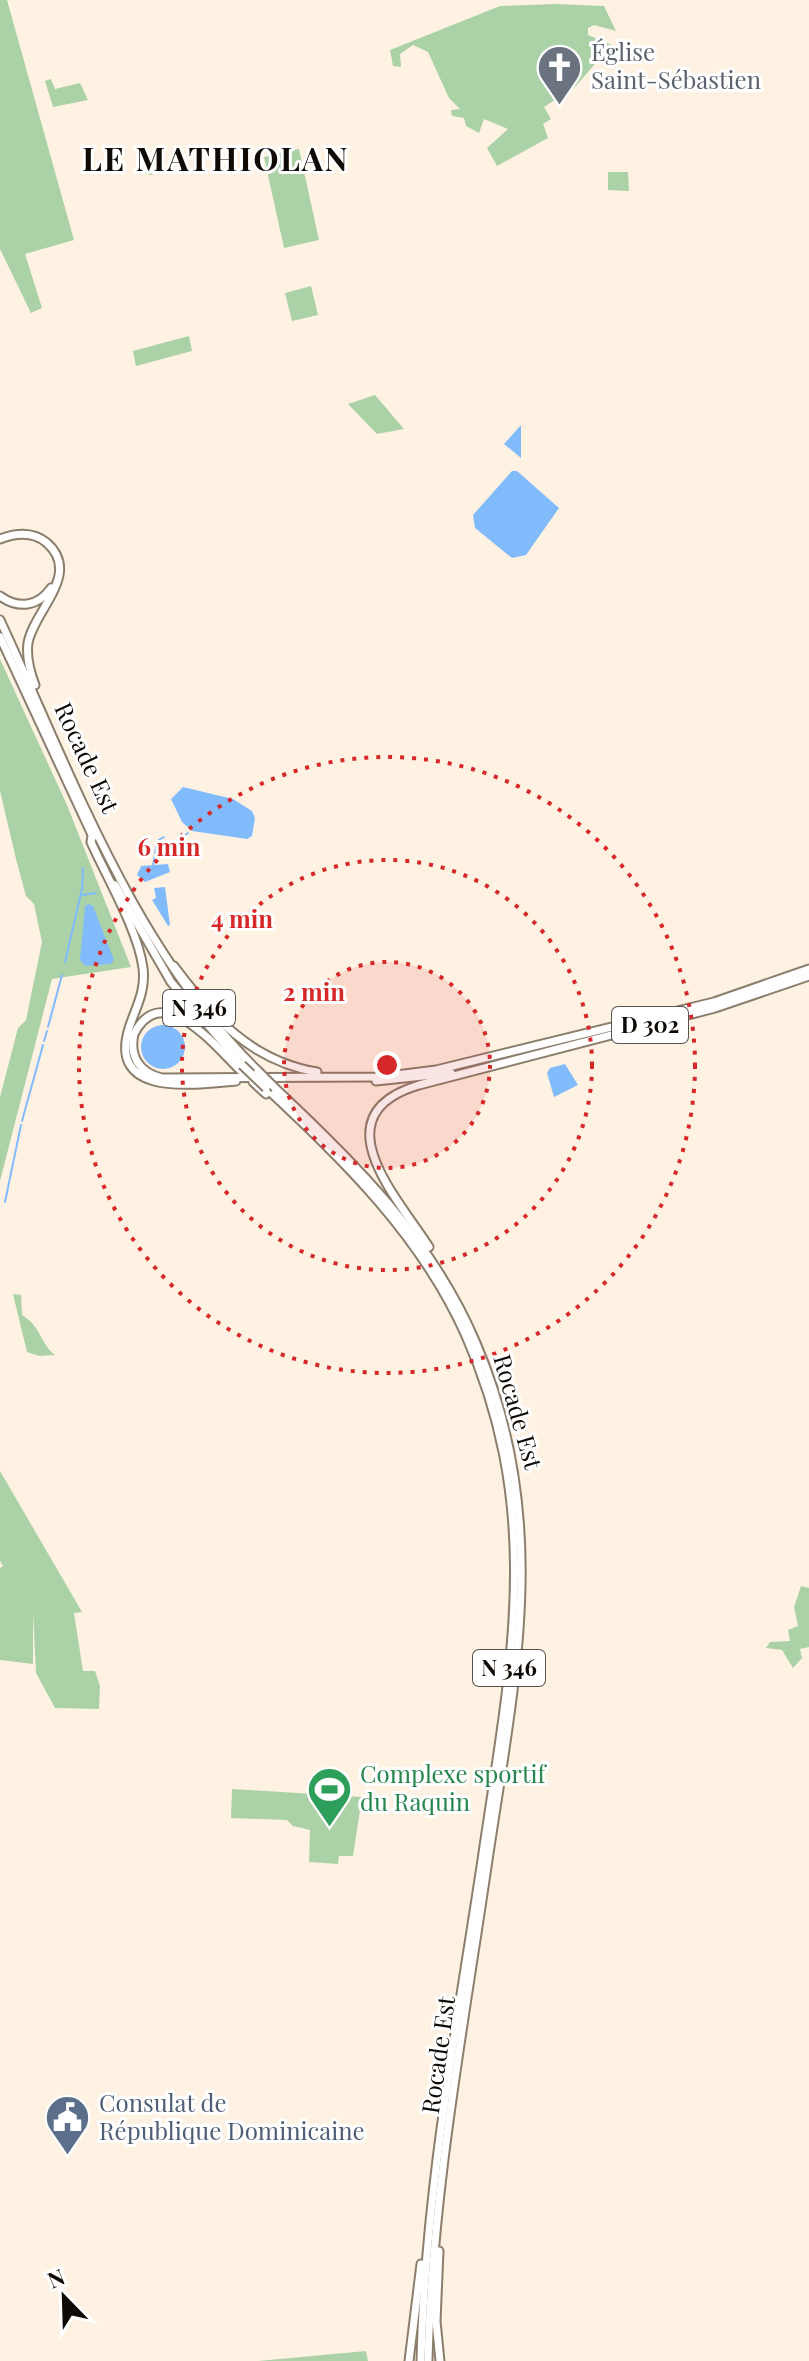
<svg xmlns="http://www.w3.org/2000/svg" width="809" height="2361" viewBox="0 0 809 2361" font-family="'Playfair Display',serif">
	<rect width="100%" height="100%" fill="#fff2e3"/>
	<g fill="#abd2a6">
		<path d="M 0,0 L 7,0 L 74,240 L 25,254 L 42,308 L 31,313 L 0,249 Z"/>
		<path d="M 556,4 L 604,6 L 616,31 L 594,25 L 588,28 L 588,35 L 617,47 L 614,64 L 600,58 L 576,86 L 544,107 L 551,119 L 543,124 L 548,138 L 497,166 L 487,148 L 508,129 L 484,119 L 479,133 L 466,126 L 464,118 L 452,116 L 451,110 L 460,109 L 449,98 L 428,52 L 413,45 L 400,54 L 401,67 L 393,66 L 390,50 L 500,6 Z"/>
		<path d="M 51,79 L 55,89 L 80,83 L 88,100 L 53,107 L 45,81 Z"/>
		<path d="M 299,149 L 319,240 L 284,248 L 264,157 Z"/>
		<circle cx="150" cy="165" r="10"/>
		<path d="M 608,172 L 628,172 L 629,191 L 608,190 Z"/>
		<path d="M 311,286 L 318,315 L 292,321 L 285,293 Z"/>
		<path d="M 189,336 L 192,351 L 136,366 L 133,351 Z"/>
		<path d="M 375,395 L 404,429 L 377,434 L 348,404 Z"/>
		<path d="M 0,659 L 67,805 L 131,967 L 52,979 L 0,1181 L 0,1097 L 18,1028 L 26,1020 L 42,942 L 34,904 L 26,896 L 17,863 L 0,791 Z"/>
		<path d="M 13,1294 L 21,1295 L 22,1315 C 41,1326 41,1345 55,1355 L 39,1356 L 27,1352 Z"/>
		<path d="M 0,1471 L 82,1612 L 74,1613 L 83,1671 L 95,1671 L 100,1686 L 99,1709 L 55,1708 L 36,1673 L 33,1612 L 33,1664 L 0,1660 L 0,1568 L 3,1566 L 0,1561 Z"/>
		<path d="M 801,1586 L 809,1588 L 809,1647 L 800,1649 L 802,1658 L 793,1668 L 782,1650 L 766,1648 L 770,1642 L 790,1641 L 788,1630 L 798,1626 L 794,1607 Z"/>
		<path d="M 232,1789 L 362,1797 L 353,1856 L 339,1856 L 338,1864 L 309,1862 L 310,1830 L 293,1826 L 287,1820 L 231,1818 Z"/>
		<path d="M 366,2351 L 368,2361 L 258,2361 Z"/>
	</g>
	<g fill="#82bbfc">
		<path d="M 521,425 L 521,458 L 504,444 Z"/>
		<path d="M 512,471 L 517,471 L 559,508 L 526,555 L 512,558 L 475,528 L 473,515 Z"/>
		<path d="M 183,787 L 233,799 L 252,811 L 255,818 L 252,836 L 247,839 L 192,831 L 182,822 L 171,799 Z"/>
		<path d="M 168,864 L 170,872 L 145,882 L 137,875 L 141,866 Z"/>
		<path d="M 165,887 L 170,925 L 168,926 L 152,900 L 156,898 L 154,888 Z"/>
		<path d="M 89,904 L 93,906 L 114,960 L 111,964 L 85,966 L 80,960 L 85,906 Z"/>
		<circle cx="163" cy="1047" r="22"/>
		<path d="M 565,1064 L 578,1085 L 554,1097 L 547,1073 L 550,1068 Z"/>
	</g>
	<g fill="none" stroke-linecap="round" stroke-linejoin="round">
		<g stroke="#82bbfc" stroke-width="2">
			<path d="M 181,838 L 188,833"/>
			<path d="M 153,866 L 157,841 L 164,837"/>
			<path d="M 82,895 L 96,893"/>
			<path d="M 65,962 L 82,889 L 83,868"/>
			<path d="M 48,1027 L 62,975"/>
			<path d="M 44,1041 L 47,1031"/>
			<path d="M 22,1121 L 43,1045"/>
			<path d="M 5,1202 L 21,1125"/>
		</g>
		<defs>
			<g id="trunk">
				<path d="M 0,539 C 16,533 33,531 47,543 C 82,574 34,610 28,643 C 26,658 30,672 35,685"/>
				<path d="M 0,596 C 18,609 38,607 51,588"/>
				<path d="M 0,620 C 73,777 132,947 258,1071"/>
				<path d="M 0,637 L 93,837"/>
				<path d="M 92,836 L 91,842 C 107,878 138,930 143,968 C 146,991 136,1007 129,1028 C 107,1099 197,1084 236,1081"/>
				<path d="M 115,885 L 171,982 L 242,1065"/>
				<path d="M 174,966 C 212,1017 251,1061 317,1072"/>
				<path d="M 243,1073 C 218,1050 163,977 134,1034 C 129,1057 140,1073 162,1078 L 380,1077 L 436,1070 L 714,1002 L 809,969"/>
				<path d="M 376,1081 L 451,1073"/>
				<path d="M 253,1082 L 266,1094"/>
				<path d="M 266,1088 C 345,1162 421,1235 466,1336 C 545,1515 510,1668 483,1853 C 458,2021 425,2190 421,2361"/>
				<path d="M 275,1088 C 356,1164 432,1239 476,1343 C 552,1520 515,1678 488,1860 C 464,2026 432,2193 428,2361"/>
				<path d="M 429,1247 C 397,1197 319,1115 419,1085 L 715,1008 L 809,976"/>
				<path d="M 439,2251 L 436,2321 L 440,2361"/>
				<path d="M 409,2361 L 421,2264"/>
			</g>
		</defs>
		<use href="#trunk" stroke="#8c7e6d" stroke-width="11"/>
		<use href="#trunk" stroke="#fff" stroke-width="7"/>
		<defs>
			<g id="trunk-bridge">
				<path d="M 242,1065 L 266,1088"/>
				<path d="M 258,1071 L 275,1088"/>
			</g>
		</defs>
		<use href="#trunk-bridge" stroke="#8c7e6d" stroke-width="11" stroke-linecap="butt"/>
		<use href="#trunk-bridge" stroke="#fff" stroke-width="7"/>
	</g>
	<circle cx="387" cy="1065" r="103" fill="#d62828" fill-opacity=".12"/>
	<g fill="none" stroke="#d62828" stroke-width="4" stroke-dasharray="4 8">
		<circle cx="387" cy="1065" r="103"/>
		<circle cx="387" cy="1065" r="205"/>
		<circle cx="387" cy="1065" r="308"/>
	</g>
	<defs>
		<symbol id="church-pin" viewBox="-11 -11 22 30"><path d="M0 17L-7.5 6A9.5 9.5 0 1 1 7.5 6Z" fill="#6b7280" stroke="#fff"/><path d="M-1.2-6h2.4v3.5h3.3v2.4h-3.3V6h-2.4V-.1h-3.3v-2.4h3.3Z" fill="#fff"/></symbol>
		<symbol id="stadium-pin" viewBox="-11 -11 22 30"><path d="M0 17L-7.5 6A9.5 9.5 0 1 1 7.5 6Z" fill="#2e9e5b" stroke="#fff"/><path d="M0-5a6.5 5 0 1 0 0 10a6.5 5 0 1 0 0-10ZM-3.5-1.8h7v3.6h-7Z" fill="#fff"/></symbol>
		<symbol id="civic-pin" viewBox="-11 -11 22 30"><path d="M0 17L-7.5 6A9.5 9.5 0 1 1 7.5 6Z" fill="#5c6f8a" stroke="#fff"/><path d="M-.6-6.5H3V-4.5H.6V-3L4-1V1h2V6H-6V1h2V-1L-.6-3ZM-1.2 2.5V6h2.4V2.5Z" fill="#fff"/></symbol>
	</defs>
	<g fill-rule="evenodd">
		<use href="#church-pin" x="534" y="42" width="51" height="69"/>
		<use href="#stadium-pin" x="304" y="1764" width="51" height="69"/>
		<use href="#civic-pin" x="42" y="2092" width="51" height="69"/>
	</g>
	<g text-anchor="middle" stroke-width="6" stroke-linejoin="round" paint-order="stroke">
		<g fill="#fff" stroke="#575450" stroke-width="2">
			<rect x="163" y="990" width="72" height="36" rx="6"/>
			<rect x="612" y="1007" width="76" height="36" rx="6"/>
			<rect x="473" y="1650" width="72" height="36" rx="6"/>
		</g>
		<g font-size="22" font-weight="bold" fill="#0f0a05">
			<text x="199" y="1016">N 346</text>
			<text x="650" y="1033">D 302</text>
			<text x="509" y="1676">N 346</text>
		</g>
		<g font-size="24" fill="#5b616d" stroke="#fff" text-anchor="start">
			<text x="591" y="61">Église<tspan x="591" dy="28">Saint-Sébastien</tspan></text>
		</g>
		<g font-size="24" fill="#0f0a05" stroke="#fff">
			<text transform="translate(86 758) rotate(65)" y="8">Rocade Est</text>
			<text transform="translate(517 1412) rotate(74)" y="8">Rocade Est</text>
			<text transform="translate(439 2055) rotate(-82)" y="8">Rocade Est</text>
		</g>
		<g font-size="24" fill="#27864d" stroke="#fff" text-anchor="start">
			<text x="360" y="1783">Complexe sportif<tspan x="360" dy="28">du Raquin</tspan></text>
		</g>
		<g font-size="24" fill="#4e5e75" stroke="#fff" text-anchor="start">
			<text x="99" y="2112">Consulat de<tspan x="99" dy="28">République Dominicaine</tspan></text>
		</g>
		<g font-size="32" font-weight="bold" letter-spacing="2" fill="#0f0a05" stroke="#fff">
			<text x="216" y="171">LE MATHIOLAN</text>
		</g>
	</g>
	<circle cx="387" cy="1065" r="12" fill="#d62828" stroke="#fff" stroke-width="4"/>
	<g font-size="24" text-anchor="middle" font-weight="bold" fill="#d62828" stroke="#fff" stroke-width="6" stroke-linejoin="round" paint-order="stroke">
		<text x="169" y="856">6 min</text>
		<text x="242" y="928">4 min</text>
		<text x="314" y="1001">2 min</text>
	</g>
	<g transform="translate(64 2297) rotate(337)" stroke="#ffffff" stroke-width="6" paint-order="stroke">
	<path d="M0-6L14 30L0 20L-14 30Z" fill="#0f0a05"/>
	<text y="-12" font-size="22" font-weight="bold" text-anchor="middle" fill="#0f0a05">N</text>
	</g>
</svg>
